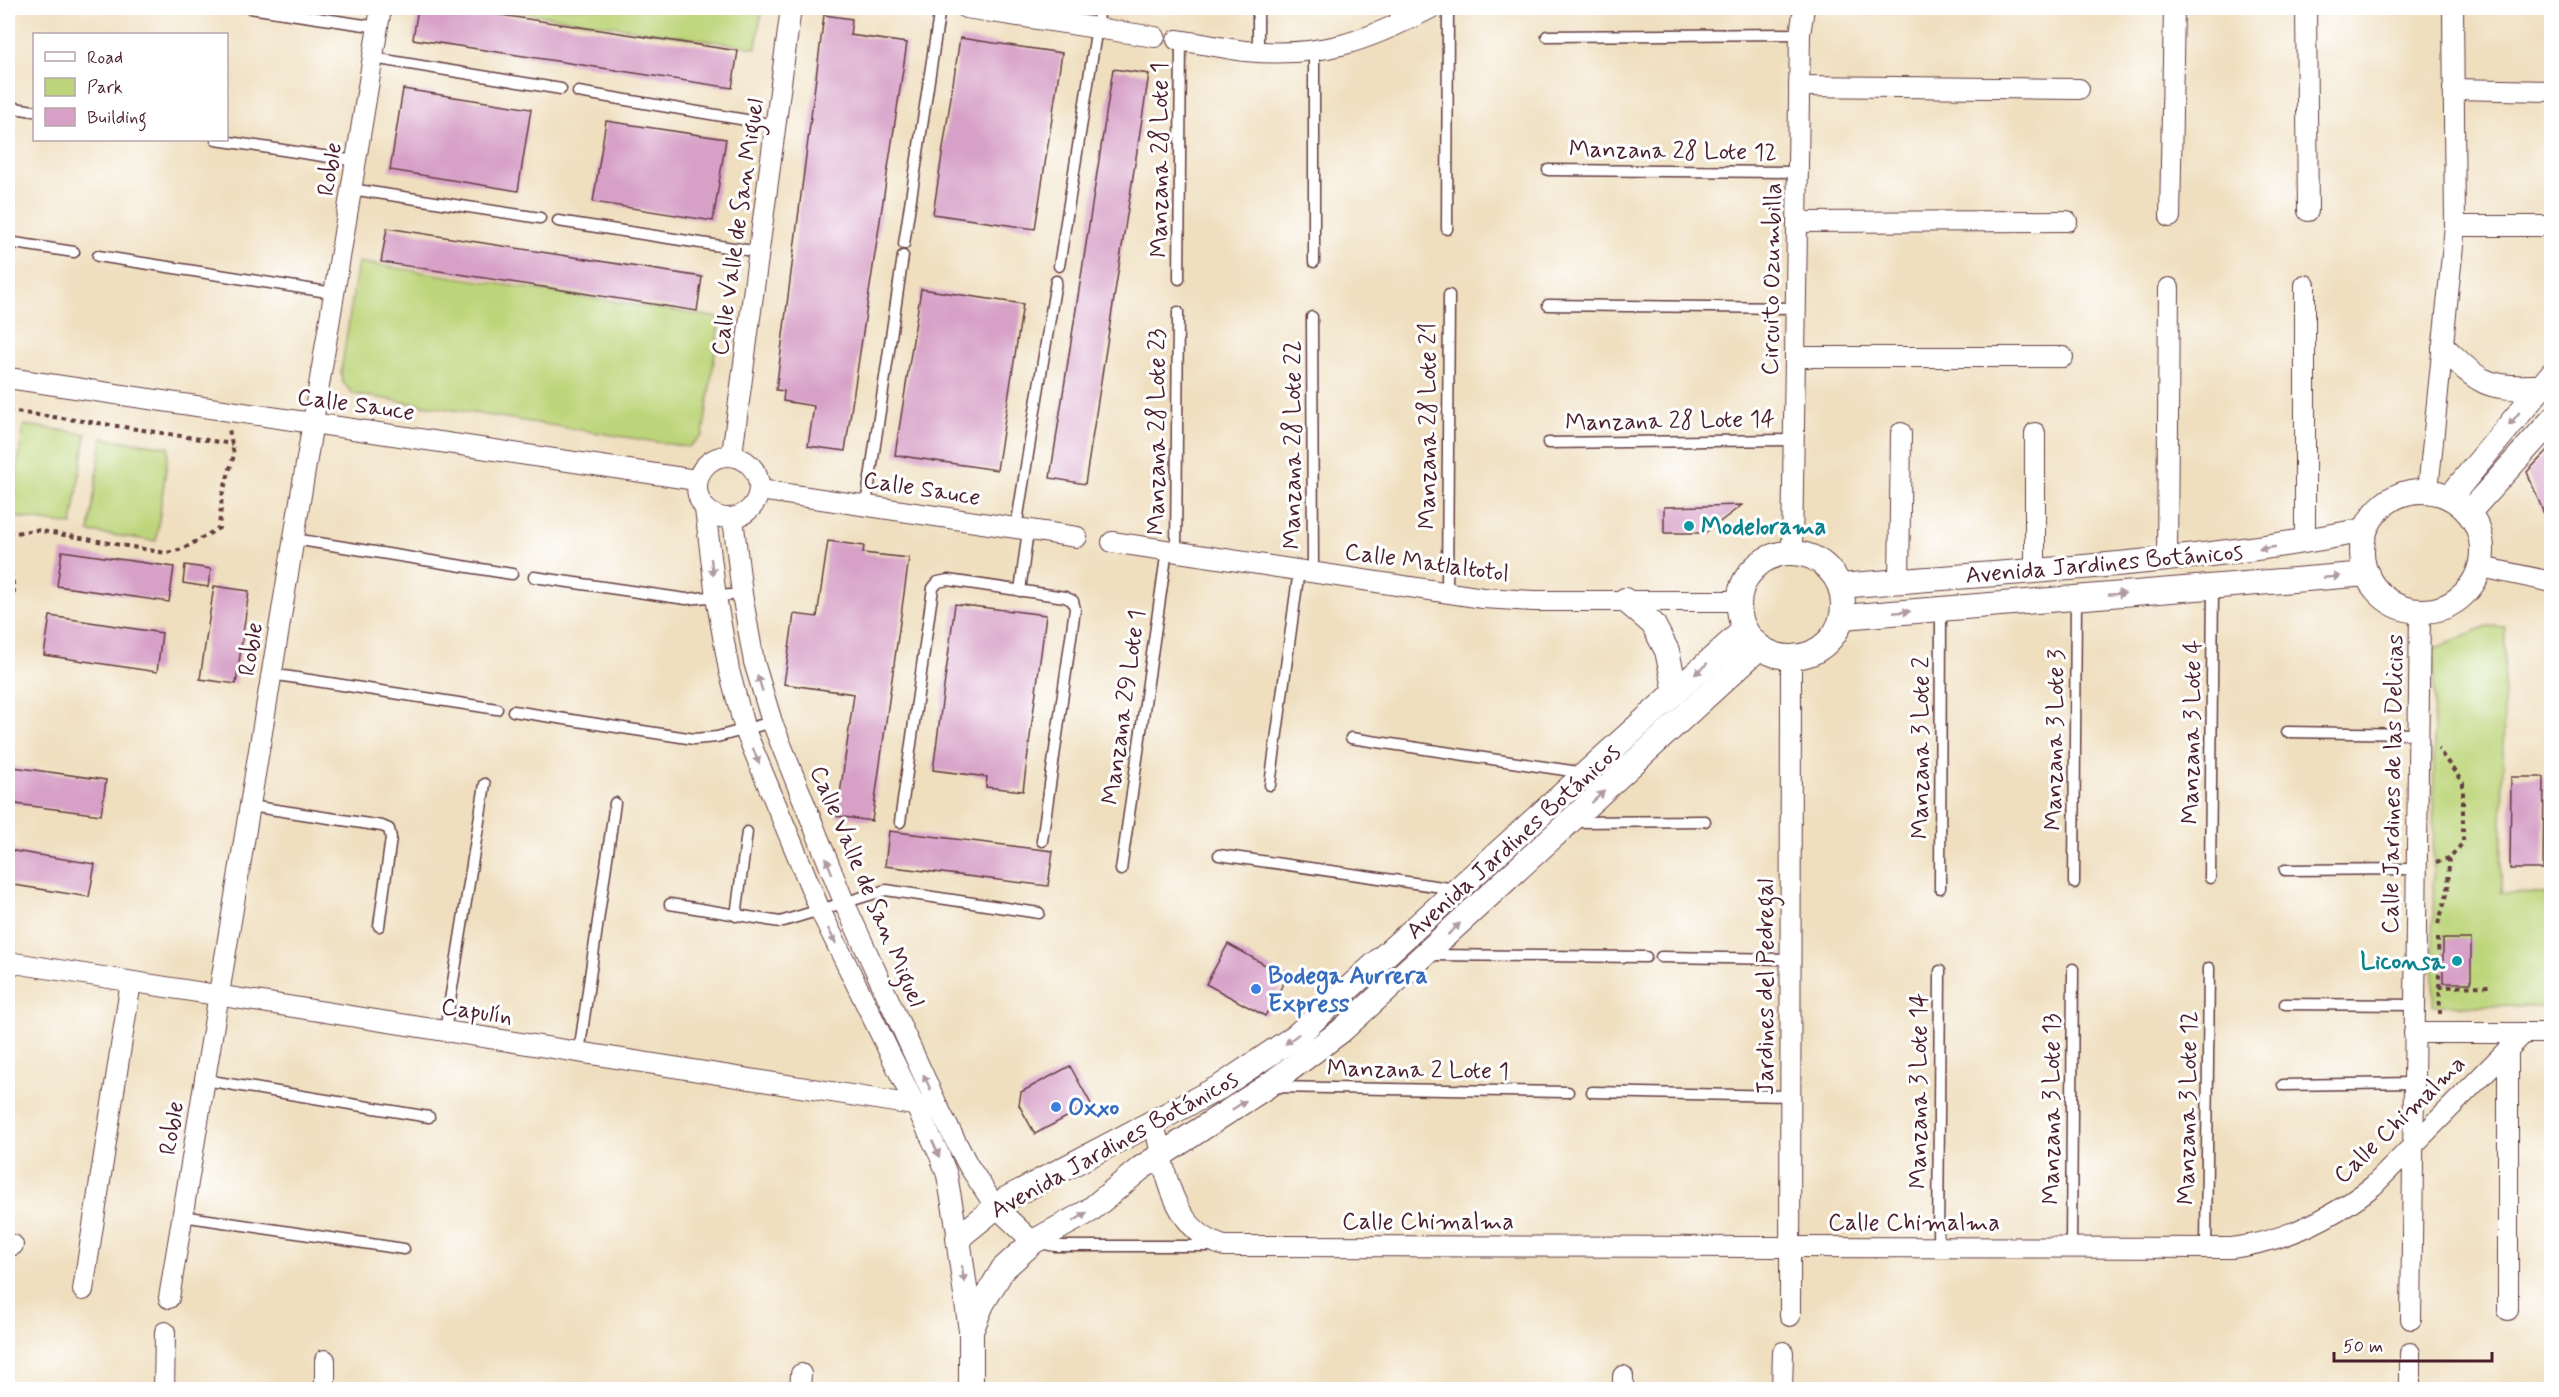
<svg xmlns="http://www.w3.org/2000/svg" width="2559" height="1397" viewBox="0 0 2559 1397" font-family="Mynerve,sans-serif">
	<rect width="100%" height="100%" fill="#fff"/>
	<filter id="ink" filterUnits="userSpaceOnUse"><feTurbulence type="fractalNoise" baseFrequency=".0167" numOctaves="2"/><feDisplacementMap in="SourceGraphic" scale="12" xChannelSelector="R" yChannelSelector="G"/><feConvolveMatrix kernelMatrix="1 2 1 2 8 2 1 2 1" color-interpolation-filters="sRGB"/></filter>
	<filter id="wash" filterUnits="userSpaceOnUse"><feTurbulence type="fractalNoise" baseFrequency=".008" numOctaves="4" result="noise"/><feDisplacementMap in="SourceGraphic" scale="24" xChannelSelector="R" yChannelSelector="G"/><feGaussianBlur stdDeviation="1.35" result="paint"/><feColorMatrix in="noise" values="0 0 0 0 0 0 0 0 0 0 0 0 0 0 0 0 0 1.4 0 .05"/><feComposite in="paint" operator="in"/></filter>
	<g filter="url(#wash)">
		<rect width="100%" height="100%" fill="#efdfbf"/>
		<g fill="#bdd57a" stroke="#847a52" stroke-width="1.5">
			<path d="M 494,8 L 762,8 L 756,48 Z"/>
			<path d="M 358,262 L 720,318 L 703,435 L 688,447 L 354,394 L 343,383 L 341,372 Z"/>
			<path d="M 24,425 L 86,434 L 72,525 L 10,516 Z"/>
			<path d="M 102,438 L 169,447 L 156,541 L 89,532 Z"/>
			<path d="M 2487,626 L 2505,627 L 2501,893 L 2551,894 L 2551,1007 L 2433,1005 L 2434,649 Z"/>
		</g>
		<g id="blocks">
			<g fill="#d7a0c7">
				<path d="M 418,8 L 455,8 L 738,51 L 732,88 L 413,39 Z"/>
				<path d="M 824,15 L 852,19 L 850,35 L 907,43 L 845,451 L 808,446 L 814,406 L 783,401 L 784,391 L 776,390 Z"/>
				<path d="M 960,38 L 1062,53 L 1035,229 L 933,214 Z"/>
				<path d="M 1113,69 L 1149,74 L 1085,484 L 1050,478 Z"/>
				<path d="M 403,89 L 531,109 L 518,191 L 390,170 Z"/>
				<path d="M 606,121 L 726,139 L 713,221 L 593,202 Z"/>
				<path d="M 387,228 L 702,277 L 697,311 L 381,262 Z"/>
				<path d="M 921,289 L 1023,304 L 997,470 L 895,455 Z"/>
				<path d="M 2552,446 L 2552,531 L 2551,531 L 2527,472 Z"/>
				<path d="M 1742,505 L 1705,533 L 1664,533 L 1664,507 Z"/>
				<path d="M 828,541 L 864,546 L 863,553 L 909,558 L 872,821 L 837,816 L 854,694 L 784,684 L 794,614 L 817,617 Z"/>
				<path d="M 62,551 L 174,567 L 169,602 L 57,586 Z"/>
				<path d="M 185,565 L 211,569 L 208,587 L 183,583 Z"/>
				<path d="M 214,586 L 249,591 L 236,684 L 200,679 Z"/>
				<path d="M 955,604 L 1046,615 L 1023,791 L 986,787 L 987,777 L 933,770 Z"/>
				<path d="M 50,616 L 162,633 L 157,672 L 44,655 Z"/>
				<path d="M 13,767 L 106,780 L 101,815 L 8,803 Z"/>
				<path d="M 2511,777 L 2544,777 L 2543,869 L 2510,869 Z"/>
				<path d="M 889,831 L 1053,851 L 1048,886 L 885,866 Z"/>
				<path d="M 8,850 L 95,864 L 89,897 L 8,884 Z"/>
				<rect x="2443" y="939" width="28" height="44"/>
				<path d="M 1228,944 L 1287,977 L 1265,1016 L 1206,984 Z"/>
				<path d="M 1070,1066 L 1091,1104 L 1035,1134 L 1019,1105 L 1021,1092 Z"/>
			</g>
		</g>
	</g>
	<g filter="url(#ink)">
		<use href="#blocks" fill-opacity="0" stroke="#633c41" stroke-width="1.5"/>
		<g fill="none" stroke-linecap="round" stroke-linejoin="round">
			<defs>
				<g id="service">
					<path d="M 250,8 L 378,27"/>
					<path d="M 1395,8 L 1396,26"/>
					<path d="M 1547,36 L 1800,34"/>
					<path d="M 1258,52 L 1258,8"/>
					<path d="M 373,58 L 561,89"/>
					<path d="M 578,92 L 776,125"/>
					<path d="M 8,107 L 34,111"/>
					<path d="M 216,140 L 356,161"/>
					<path d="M 1548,170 L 1798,172"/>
					<path d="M 351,189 L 540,218"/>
					<path d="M 558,221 L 759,252"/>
					<path d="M 1447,229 L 1448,8"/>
					<path d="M 8,242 L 74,252"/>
					<path d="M 904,244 L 940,8"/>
					<path d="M 98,256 L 334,293"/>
					<path d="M 1314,262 L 1314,52"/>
					<path d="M 1059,266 L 1100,8"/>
					<path d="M 1179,279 L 1181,41"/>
					<path d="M 1548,305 L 1796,308"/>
					<path d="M 1312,317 L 1313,572"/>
					<path d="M 1548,443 L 1793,440"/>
					<path d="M 866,505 L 903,256"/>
					<path d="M 1016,528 L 1056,281"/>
					<path d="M 294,539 L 512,574"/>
					<path d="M 1176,552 L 1178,312"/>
					<path d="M 534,577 L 686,599 L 742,594"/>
					<path d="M 1020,591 L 1028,530"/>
					<path d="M 1447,593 L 1449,295"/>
					<path d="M 271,674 L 497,709"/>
					<path d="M 513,711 L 694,739 L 717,737 L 772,722"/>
					<path d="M 2287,732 L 2418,734"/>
					<path d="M 1351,738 L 1585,773"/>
					<path d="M 1270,785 L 1299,570"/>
					<path d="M 250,806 L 382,826 L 389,829 L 391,838 L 379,926"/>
					<path d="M 900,822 L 933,588 L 938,582 L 948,580 L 1065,597 L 1073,601 L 1075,609 L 1042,841"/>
					<path d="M 1574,822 L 1705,821"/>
					<path d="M 1219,855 L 1456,889"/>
					<path d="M 1121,870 L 1167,550"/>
					<path d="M 2285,870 L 2417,869"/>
					<path d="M 2210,878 L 2213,587"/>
					<path d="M 2074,883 L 2076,598"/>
					<path d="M 1940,888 L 1941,609"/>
					<path d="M 670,904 L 780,922 L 886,890 L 1039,913"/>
					<path d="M 736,916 L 747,832"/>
					<path d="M 1430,955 L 1646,957"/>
					<path d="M 1661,957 L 1791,959"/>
					<path d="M 2285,1004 L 2415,1005"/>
					<path d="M 445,1031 L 485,784"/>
					<path d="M 579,1053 L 615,803"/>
					<path d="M 205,1080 L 429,1117"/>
					<path d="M 2283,1085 L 2414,1083"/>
					<path d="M 1273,1087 L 1568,1092"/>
					<path d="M 1592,1092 L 1790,1096"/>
					<path d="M 182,1216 L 404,1249"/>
					<path d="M 1040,1243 L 1055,1246 L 1213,1246"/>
					<path d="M 1938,1248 L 1940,971"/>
					<path d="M 2071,1248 L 2073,969"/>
					<path d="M 2206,1248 L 2209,968"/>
				</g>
				<g id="minor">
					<path d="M 966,8 L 1155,37"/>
					<path d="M 2306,8 L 2308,211"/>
					<path d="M 1177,40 C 1200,43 1222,48 1245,51 C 1321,58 1365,42 1431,8"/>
					<path d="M 1799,86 L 2079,89"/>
					<path d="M 2453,89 L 2552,91"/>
					<path d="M 2170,217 L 2174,8"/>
					<path d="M 1797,222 L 2067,221"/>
					<path d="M 2455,226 L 2552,226"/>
					<path d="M 2305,285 L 2305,542"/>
					<path d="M 1795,357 L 2063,357"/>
					<path d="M 8,378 L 696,480"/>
					<path d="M 2035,433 L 2035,569"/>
					<path d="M 732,454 L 791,8"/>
					<circle cx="728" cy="487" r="31"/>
					<path d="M 760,490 L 1077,537"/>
					<path d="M 2428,490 L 2455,226 L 2453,8"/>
					<path d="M 705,509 L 716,597 L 729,670 L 745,730 L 820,910 L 940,1156 L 947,1175 L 958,1238"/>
					<path d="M 733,518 L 742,594 L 754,662 L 772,722 L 844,902 L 939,1109 L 968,1165 L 995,1206 L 1033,1242"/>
					<path d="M 1112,542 L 1483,598 L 1534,601 L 1738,601"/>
					<path d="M 1792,551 L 1800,34 L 1804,8"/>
					<path d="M 2167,558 L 2169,288"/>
					<path d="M 2481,567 L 2552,582"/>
					<path d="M 1899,581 L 1901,433"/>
					<path d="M 8,962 L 939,1109"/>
					<path d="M 2414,1033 L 2552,1033"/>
					<path d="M 1154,1123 C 1165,1169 1171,1230 1224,1246 L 2232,1248 C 2286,1241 2331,1219 2373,1186 L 2524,1033"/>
					<path d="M 8,1244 L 13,1245"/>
					<path d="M 83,1290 L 131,982"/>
					<path d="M 169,1298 L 381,8"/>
					<path d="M 2508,1310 L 2508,1050"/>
					<path d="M 1790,1316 L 1791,658"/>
					<path d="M 2411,1319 L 2420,611"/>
					<path d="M 325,1360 L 325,1390"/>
					<path d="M 1623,1376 L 1623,1390"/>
					<path d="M 164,1390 L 165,1332"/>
					<path d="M 800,1390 L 801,1374"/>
					<path d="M 1782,1390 L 1783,1352"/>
					<path d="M 2410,1390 L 2410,1353"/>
				</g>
				<g id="tertiary">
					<path d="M 2444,348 C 2456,359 2469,374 2484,381 C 2500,389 2523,387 2541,387"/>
					<circle cx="2422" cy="551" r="60"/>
					<path d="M 2450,497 L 2552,374"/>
					<path d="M 2469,512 L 2552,420"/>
					<circle cx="1791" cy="605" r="52"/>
					<path d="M 1842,586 C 2017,571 2193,564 2365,530"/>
					<path d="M 1625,600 L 1653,624 L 1667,651 L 1676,692"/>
					<path d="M 1843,617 L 2367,574"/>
					<path d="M 971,1331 L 982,1304 L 1003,1269 L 1033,1242 L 1089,1211 L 1141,1168 L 1266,1087 L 1341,1031 L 1759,648"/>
					<path d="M 971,1390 L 971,1331 L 958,1238 L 1006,1199 L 1220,1087 L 1296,1036 L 1744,630"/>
				</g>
			</defs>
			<use href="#service" stroke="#633c41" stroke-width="13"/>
			<use href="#minor" stroke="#633c41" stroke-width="22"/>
			<use href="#tertiary" stroke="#633c41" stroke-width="26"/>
			<g stroke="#633c41" stroke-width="4" stroke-dasharray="4.5 4.5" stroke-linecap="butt">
				<path d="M 8,411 L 98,423 L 232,444"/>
				<path d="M 8,534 L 36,530 L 166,553 L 183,549 L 219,528 L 222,496 L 234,455 L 229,429"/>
				<path d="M 8,554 L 14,590 L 8,636"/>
				<path d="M 2436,862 L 2449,858 L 2463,843 L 2463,783 L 2438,749"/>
				<path d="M 2438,924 L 2448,891 L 2449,858"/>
				<path d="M 2438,938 L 2440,1014"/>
				<path d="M 2439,987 L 2492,986"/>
			</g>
			<use href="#service" stroke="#fff" stroke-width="10"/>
			<use href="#minor" stroke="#fff" stroke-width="20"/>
			<use href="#tertiary" stroke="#fff" stroke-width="24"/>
		</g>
		<defs><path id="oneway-solid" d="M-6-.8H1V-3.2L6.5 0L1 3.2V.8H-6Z" transform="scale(1.5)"/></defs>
		<g fill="#ae9aa0">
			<use href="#oneway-solid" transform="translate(2514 419) rotate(129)"/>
			<use href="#oneway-solid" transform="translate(2267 548) rotate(172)"/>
			<use href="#oneway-solid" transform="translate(712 567) rotate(83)"/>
			<use href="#oneway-solid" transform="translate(2332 577) rotate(-5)"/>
			<use href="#oneway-solid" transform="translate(2117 594) rotate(-5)"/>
			<use href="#oneway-solid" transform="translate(1902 612) rotate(-5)"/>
			<use href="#oneway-solid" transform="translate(1701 669) rotate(138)"/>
			<use href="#oneway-solid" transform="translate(760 683) rotate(-107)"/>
			<use href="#oneway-solid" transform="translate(756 756) rotate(68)"/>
			<use href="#oneway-solid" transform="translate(1598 797) rotate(-43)"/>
			<use href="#oneway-solid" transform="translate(829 866) rotate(-112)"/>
			<use href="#oneway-solid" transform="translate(1454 929) rotate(-43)"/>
			<use href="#oneway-solid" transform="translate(832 936) rotate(64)"/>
			<use href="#oneway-solid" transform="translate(1292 1039) rotate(143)"/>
			<use href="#oneway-solid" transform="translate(927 1082) rotate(-115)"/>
			<use href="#oneway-solid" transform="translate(1239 1105) rotate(-33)"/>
			<use href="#oneway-solid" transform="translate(936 1149) rotate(66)"/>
			<use href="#oneway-solid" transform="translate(1080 1217) rotate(-32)"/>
			<use href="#oneway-solid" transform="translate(963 1274) rotate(82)"/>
		</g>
	</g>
	<g fill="#0f9aa8" stroke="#fff" stroke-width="2">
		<circle cx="1689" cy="526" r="6"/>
		<circle cx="2457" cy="961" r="6"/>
	</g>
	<g fill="#3f7fe0" stroke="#fff" stroke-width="2">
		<circle cx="1256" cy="989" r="6"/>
		<circle cx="1056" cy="1107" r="6"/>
	</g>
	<g text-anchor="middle" stroke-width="6" stroke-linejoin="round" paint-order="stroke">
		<g font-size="24" fill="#4a1f2b" stroke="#fff">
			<text transform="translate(1673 150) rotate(1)" y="8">Manzana 28 Lote 12</text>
			<text transform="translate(1159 160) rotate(-90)" y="8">Manzana 28 Lote 1</text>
			<text transform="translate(329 169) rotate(-81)" y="8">Roble</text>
			<text transform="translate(737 227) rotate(-82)" y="8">Calle Valle de San Miguel</text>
			<text transform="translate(1771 279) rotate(-89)" y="8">Circuito Ozumbilla</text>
			<text transform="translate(356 404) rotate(8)" y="8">Calle Sauce</text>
			<text transform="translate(1670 420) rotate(-1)" y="8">Manzana 28 Lote 14</text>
			<text transform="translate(1427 426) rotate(-90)" y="8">Manzana 28 Lote 21</text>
			<text transform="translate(1156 432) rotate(-90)" y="8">Manzana 28 Lote 23</text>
			<text transform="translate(1292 445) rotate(-90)" y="8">Manzana 28 Lote 22</text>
			<text transform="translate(922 488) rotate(9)" y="8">Calle Sauce</text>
			<text transform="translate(1427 562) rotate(8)" y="8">Calle Matlaltotol</text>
			<text transform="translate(2104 563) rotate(-5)" y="8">Avenida Jardines Botánicos</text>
			<text transform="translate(250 649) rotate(-81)" y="8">Roble</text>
			<text transform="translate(1123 707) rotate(-82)" y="8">Manzana 29 Lote 1</text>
			<text transform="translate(2191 732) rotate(-89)" y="8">Manzana 3 Lote 4</text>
			<text transform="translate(2054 740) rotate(-89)" y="8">Manzana 3 Lote 3</text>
			<text transform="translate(1920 748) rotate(-90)" y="8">Manzana 3 Lote 2</text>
			<text transform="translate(2392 784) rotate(-89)" y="8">Calle Jardines de las Delicias</text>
			<text transform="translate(1513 841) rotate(-42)" y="8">Avenida Jardines Botánicos</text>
			<text transform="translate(868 886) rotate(67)" y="8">Calle Valle de San Miguel</text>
			<text transform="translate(1765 987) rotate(-90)" y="8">Jardines del Pedregal</text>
			<text transform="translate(477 1011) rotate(9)" y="8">Capulín</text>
			<text transform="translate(1418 1069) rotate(1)" y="8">Manzana 2 Lote 1</text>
			<text transform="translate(1918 1091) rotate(-90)" y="8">Manzana 3 Lote 14</text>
			<text transform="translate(2187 1108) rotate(-89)" y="8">Manzana 3 Lote 12</text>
			<text transform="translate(2051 1109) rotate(-90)" y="8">Manzana 3 Lote 13</text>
			<text transform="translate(2399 1119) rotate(-44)" y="8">Calle Chimalma</text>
			<text transform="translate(171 1128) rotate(-81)" y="8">Roble</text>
			<text transform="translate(1114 1144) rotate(-29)" y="8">Avenida Jardines Botánicos</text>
			<text x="1428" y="1229">Calle Chimalma</text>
			<text x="1914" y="1230">Calle Chimalma</text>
		</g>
		<g font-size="24" font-weight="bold" fill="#0d838f" stroke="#fff" text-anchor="start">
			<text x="1701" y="534">Modelorama</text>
			<text x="2445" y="969" text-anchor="end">Liconsa</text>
		</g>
		<g font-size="24" font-weight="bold" fill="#366cbe" stroke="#fff" text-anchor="start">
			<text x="1268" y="983">Bodega Aurrera<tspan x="1268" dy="28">Express</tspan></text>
			<text x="1068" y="1115">Oxxo</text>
		</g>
	</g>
	<rect width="2559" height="1397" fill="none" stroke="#fff" stroke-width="30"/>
	<rect x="33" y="33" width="195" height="108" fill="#ffffff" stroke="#b7a5aa" stroke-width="1.5"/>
	<rect x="45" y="52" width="30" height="9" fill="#ffffff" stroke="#b7a5aa" stroke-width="1.5"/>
	<text x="87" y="63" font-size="18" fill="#4a1f2b">Road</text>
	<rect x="45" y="78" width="30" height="18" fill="#bdd57a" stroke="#b7a5aa" stroke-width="1.5"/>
	<text x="87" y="93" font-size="18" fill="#4a1f2b">Park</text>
	<rect x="45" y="108" width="30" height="18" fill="#d7a0c7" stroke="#b7a5aa" stroke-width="1.5"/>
	<text x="87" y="123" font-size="18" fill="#4a1f2b">Building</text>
	<path d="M2334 1352v9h158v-9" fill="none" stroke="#4a1f2b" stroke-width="3"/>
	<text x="2343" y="1352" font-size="18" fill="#4a1f2b" stroke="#ffffff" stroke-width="4.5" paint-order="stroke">50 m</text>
</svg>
